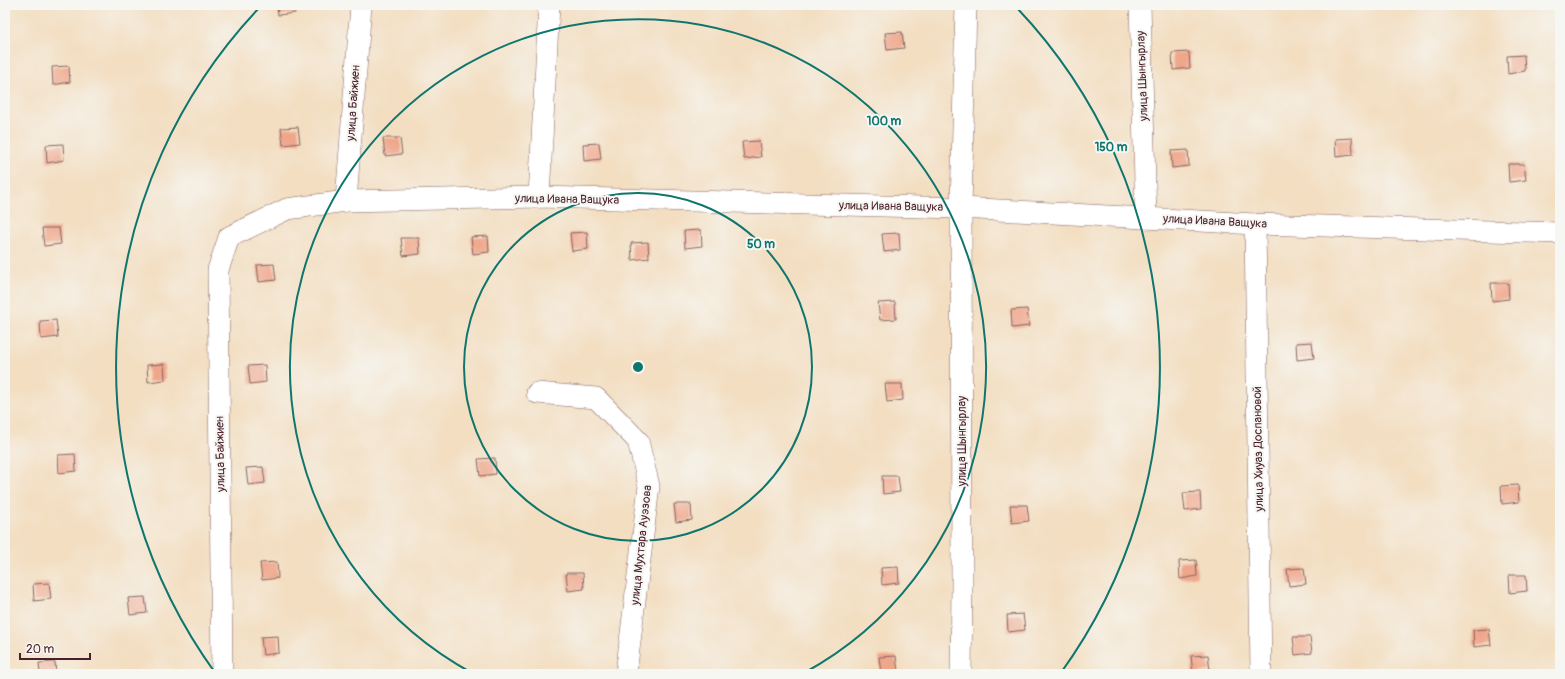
<svg xmlns="http://www.w3.org/2000/svg" width="1565" height="679" viewBox="0 0 1565 679" font-family="Pangolin,sans-serif">
	<rect width="100%" height="100%" fill="#f6f6f2"/>
	<filter id="ink" filterUnits="userSpaceOnUse"><feTurbulence type="fractalNoise" baseFrequency=".025" numOctaves="2"/><feDisplacementMap in="SourceGraphic" scale="8" xChannelSelector="R" yChannelSelector="G"/><feConvolveMatrix kernelMatrix="1 2 1 2 8 2 1 2 1" color-interpolation-filters="sRGB"/></filter>
	<filter id="wash" filterUnits="userSpaceOnUse"><feTurbulence type="fractalNoise" baseFrequency=".012" numOctaves="4" result="noise"/><feDisplacementMap in="SourceGraphic" scale="16" xChannelSelector="R" yChannelSelector="G"/><feGaussianBlur stdDeviation="0.9" result="paint"/><feColorMatrix in="noise" values="0 0 0 0 0 0 0 0 0 0 0 0 0 0 0 0 0 1.4 0 .05"/><feComposite in="paint" operator="in"/></filter>
	<g filter="url(#wash)">
		<rect width="100%" height="100%" fill="#f3dec1"/>
		<g id="blocks">
			<g fill="#efa78c">
				<path d="M 277,5 L 294,5 L 295,13 L 278,15 Z"/>
				<path d="M 902,32 L 904,48 L 887,50 L 885,33 Z"/>
				<path d="M 1189,52 L 1190,68 L 1173,70 L 1172,53 Z"/>
				<path d="M 1524,55 L 1525,71 L 1508,74 L 1507,56 Z"/>
				<path d="M 69,66 L 70,82 L 53,85 L 52,67 Z"/>
				<path d="M 298,127 L 300,143 L 283,145 L 281,128 Z"/>
				<path d="M 383,138 L 400,138 L 402,154 L 385,156 Z"/>
				<path d="M 1352,138 L 1353,155 L 1336,157 L 1335,139 Z"/>
				<path d="M 759,141 L 761,157 L 744,159 L 742,142 Z"/>
				<path d="M 599,143 L 601,159 L 584,161 L 583,144 Z"/>
				<path d="M 63,144 L 64,160 L 47,163 L 46,145 Z"/>
				<path d="M 1188,150 L 1189,166 L 1172,168 L 1171,151 Z"/>
				<path d="M 1508,164 L 1524,164 L 1526,180 L 1509,182 Z"/>
				<path d="M 42,228 L 59,228 L 61,244 L 44,246 Z"/>
				<path d="M 701,230 L 702,246 L 685,248 L 684,231 Z"/>
				<path d="M 587,232 L 588,249 L 572,251 L 570,233 Z"/>
				<path d="M 899,233 L 900,250 L 884,252 L 882,234 Z"/>
				<path d="M 488,236 L 489,252 L 473,254 L 471,237 Z"/>
				<path d="M 401,238 L 419,238 L 420,254 L 403,256 Z"/>
				<path d="M 648,242 L 649,258 L 632,260 L 631,243 Z"/>
				<path d="M 274,264 L 276,280 L 259,282 L 257,265 Z"/>
				<path d="M 1491,283 L 1508,283 L 1509,299 L 1492,301 Z"/>
				<path d="M 895,302 L 896,319 L 880,320 L 878,303 Z"/>
				<path d="M 1027,309 L 1029,326 L 1012,328 L 1011,310 Z"/>
				<path d="M 56,320 L 58,337 L 41,339 L 40,321 Z"/>
				<path d="M 1312,342 L 1314,358 L 1297,360 L 1296,343 Z"/>
				<path d="M 164,364 L 165,380 L 148,382 L 147,365 Z"/>
				<path d="M 265,365 L 266,382 L 250,384 L 248,366 Z"/>
				<path d="M 885,384 L 902,384 L 903,400 L 887,402 Z"/>
				<path d="M 75,454 L 76,471 L 59,473 L 58,455 Z"/>
				<path d="M 495,458 L 496,474 L 480,476 L 478,459 Z"/>
				<path d="M 263,467 L 265,483 L 248,485 L 246,468 Z"/>
				<path d="M 882,476 L 898,476 L 900,492 L 883,494 Z"/>
				<path d="M 1518,485 L 1519,502 L 1502,504 L 1501,486 Z"/>
				<path d="M 1200,492 L 1201,509 L 1185,511 L 1183,493 Z"/>
				<path d="M 674,504 L 691,504 L 692,520 L 676,522 Z"/>
				<path d="M 1010,505 L 1027,505 L 1029,521 L 1012,523 Z"/>
				<path d="M 1196,560 L 1197,576 L 1180,579 L 1179,561 Z"/>
				<path d="M 277,562 L 278,578 L 262,580 L 260,563 Z"/>
				<path d="M 898,567 L 899,583 L 882,585 L 881,568 Z"/>
				<path d="M 1304,568 L 1306,584 L 1289,586 L 1287,569 Z"/>
				<path d="M 566,573 L 583,573 L 584,589 L 568,591 Z"/>
				<path d="M 1509,575 L 1526,575 L 1527,591 L 1510,593 Z"/>
				<path d="M 49,583 L 51,599 L 34,601 L 33,584 Z"/>
				<path d="M 145,597 L 147,613 L 130,615 L 128,598 Z"/>
				<path d="M 1023,614 L 1025,630 L 1008,632 L 1007,615 Z"/>
				<path d="M 1489,629 L 1491,645 L 1474,647 L 1473,630 Z"/>
				<path d="M 278,636 L 279,653 L 263,655 L 261,637 Z"/>
				<path d="M 1293,637 L 1310,637 L 1312,653 L 1295,655 Z"/>
				<path d="M 1208,655 L 1210,671 L 1193,674 L 1191,656 Z"/>
				<path d="M 896,656 L 898,672 L 881,674 L 879,657 Z"/>
				<path d="M 55,662 L 56,674 L 40,674 L 39,663 Z"/>
			</g>
		</g>
	</g>
	<g filter="url(#ink)">
		<use href="#blocks" fill-opacity="0" stroke="#856260" stroke-width="1"/>
		<g fill="none" stroke-linecap="round" stroke-linejoin="round">
			<defs>
				<g id="street">
					<path d="M 1140,5 L 1146,218"/>
					<path d="M 539,197 L 549,5"/>
					<path d="M 346,201 L 361,5"/>
					<path d="M 1255,224 L 1261,674"/>
					<path d="M 537,393 L 596,398 L 638,441 L 649,486 L 626,674"/>
					<path d="M 222,674 L 218,270 L 229,237 L 287,209 L 346,201 L 539,197 L 961,208 L 1255,224 L 1560,233"/>
					<path d="M 961,674 L 962,587 L 961,208 L 966,5"/>
				</g>
			</defs>
			<use href="#street" stroke="#856260" stroke-width="22"/>
			<use href="#street" stroke="#fff" stroke-width="21"/>
		</g>
	</g>
	<g fill="none" stroke="#0f766e" stroke-width="2">
		<circle cx="638" cy="367" r="174"/>
		<path d="M472 673A348 348 0 1 1 804 673"/>
		<path d="M216 674A522 522 0 0 1 259 8M1017 8A522 522 0 0 1 1060 674"/>
	</g>
	<g text-anchor="middle" stroke-width="4" stroke-linejoin="round" paint-order="stroke">
		<g font-size="12" fill="#4a1f2b" stroke="#f6f6f2">
			<text transform="translate(1142 76) rotate(-92)" y="4">улица Шынгырлау</text>
			<text transform="translate(353 103) rotate(-86)" y="4">улица Байжиен</text>
			<text transform="translate(567 199) rotate(1)" y="4">улица Ивана Ващука</text>
			<text transform="translate(891 206) rotate(1)" y="4">улица Ивана Ващука</text>
			<text transform="translate(1215 221) rotate(3)" y="4">улица Ивана Ващука</text>
			<text transform="translate(962 441) rotate(-90)" y="4">улица Шынгырлау</text>
			<text transform="translate(1258 449) rotate(-91)" y="4">улица Хиуаз Доспановой</text>
			<text transform="translate(220 454) rotate(-91)" y="4">улица Байжиен</text>
			<text transform="translate(641 545) rotate(-84)" y="4">улица Мухтара Ауэзова</text>
		</g>
	</g>
	<circle cx="638" cy="367" r="6" fill="#0f766e" stroke="#f6f6f2" stroke-width="2"/>
	<g font-size="12" text-anchor="middle" font-weight="bold" fill="#0f766e" stroke="#f6f6f2" stroke-width="4" stroke-linejoin="round" paint-order="stroke">
		<text x="884" y="125">100 m</text>
		<text x="1111" y="151">150 m</text>
		<text x="761" y="248">50 m</text>
	</g>
	<rect width="1565" height="679" fill="none" stroke="#f6f6f2" stroke-width="20"/>
	<path d="M20 653v6h70v-6" fill="none" stroke="#4a1f2b" stroke-width="2"/>
	<text x="26" y="653" font-size="12" fill="#4a1f2b" stroke="#f6f6f2" stroke-width="3" paint-order="stroke">20 m</text>
</svg>
